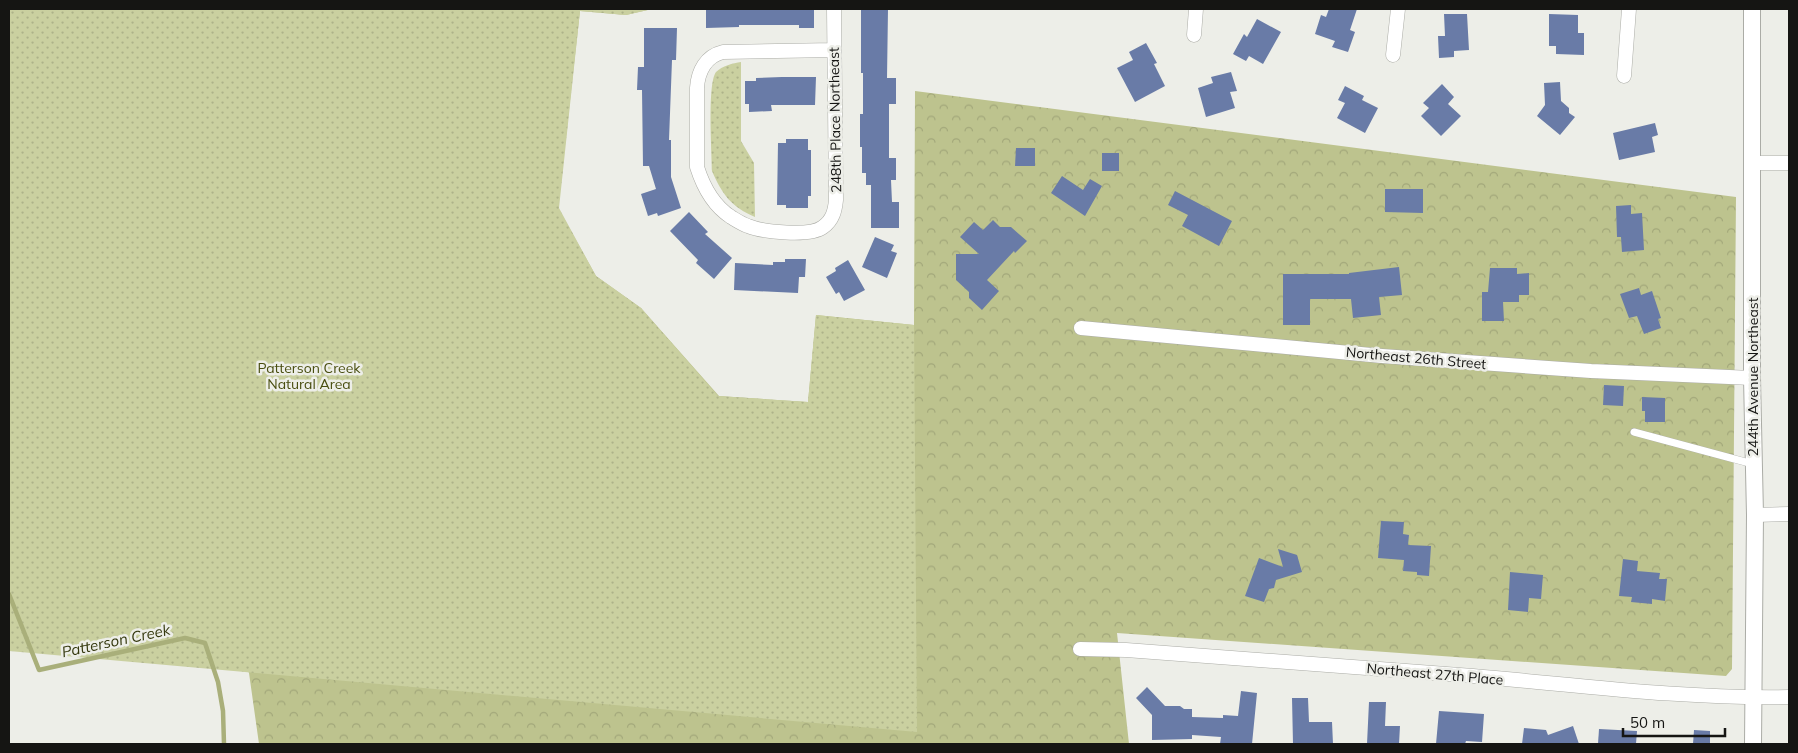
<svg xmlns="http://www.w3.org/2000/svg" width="1798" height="753" viewBox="0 0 1798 753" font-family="Mulish,sans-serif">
	<defs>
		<pattern id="forest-crowns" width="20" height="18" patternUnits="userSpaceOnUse" patternTransform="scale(1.25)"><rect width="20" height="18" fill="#bdc38e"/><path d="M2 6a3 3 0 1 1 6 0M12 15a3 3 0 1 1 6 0" fill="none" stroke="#a2a77a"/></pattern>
		<pattern id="park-dots" width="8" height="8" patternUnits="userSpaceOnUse" patternTransform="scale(1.25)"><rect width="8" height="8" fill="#cad0a0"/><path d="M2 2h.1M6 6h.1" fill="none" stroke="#adb289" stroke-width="1.8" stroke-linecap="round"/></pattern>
	</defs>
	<rect width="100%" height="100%" fill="#edeee8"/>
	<path fill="url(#forest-crowns)" d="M 98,9 L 652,9 L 626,15 L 580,11 L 558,208 L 596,276 L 641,308 L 719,396 L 808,402 L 816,315 L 914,325 L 915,91 L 1736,197 L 1732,669 L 1726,676 L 1117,633 L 1129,744 L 259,744 L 249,673 L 208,600 Z"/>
	<g fill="url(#park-dots)">
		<path d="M 9,9 L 652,9 L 626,15 L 580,11 L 559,208 L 596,276 L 641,308 L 718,396 L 808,402 L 816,315 L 914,325 L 917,732 L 9,651 Z"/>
		<path d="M 741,62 L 741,141 L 754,163 L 755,217 C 731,207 722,194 712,171 C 712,153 707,84 716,72 C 722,66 733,63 741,62 Z"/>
	</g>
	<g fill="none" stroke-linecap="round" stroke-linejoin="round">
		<path stroke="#a9af7a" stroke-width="4.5" d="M 9,594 L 39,670 L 185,638 L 205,643 L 218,682 L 223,711 L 224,744"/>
	</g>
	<g fill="#697ba7">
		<path d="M 706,9 L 814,9 L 814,28 L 799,28 L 799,25 L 739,25 L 739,27 L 706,28 Z"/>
		<path d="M 861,9 L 888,9 L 887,78 L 896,78 L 896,104 L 889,104 L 889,158 L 896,158 L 896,180 L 891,180 L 892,202 L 899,202 L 899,228 L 871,228 L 871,185 L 866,185 L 866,173 L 862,173 L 862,147 L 860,147 L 860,114 L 863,114 L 863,73 L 861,73 Z"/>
		<path d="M 1329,9 L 1357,9 L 1350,30 L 1355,32 L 1348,52 L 1332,47 L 1335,41 L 1315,34 L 1321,15 L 1326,17 Z"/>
		<path d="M 1444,14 L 1467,14 L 1469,50 L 1454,51 L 1454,57 L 1439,58 L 1438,36 L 1445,36 Z"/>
		<path d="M 1549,14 L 1578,15 L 1578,33 L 1584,33 L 1584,55 L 1556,54 L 1556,46 L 1549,46 Z"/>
		<path d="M 1257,19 L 1281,32 L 1263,64 L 1249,56 L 1246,61 L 1233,54 L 1244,34 L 1247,37 Z"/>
		<path d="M 644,28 L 677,28 L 676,60 L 672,60 L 669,140 L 671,140 L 671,177 L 681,208 L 658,216 L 657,213 L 648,216 L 641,194 L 656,189 L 649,166 L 643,166 L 642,90 L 637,90 L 638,67 L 644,67 Z"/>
		<path d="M 1146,43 L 1157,63 L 1154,64 L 1165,86 L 1135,102 L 1117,68 L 1133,60 L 1129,52 Z"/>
		<path d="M 1231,72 L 1237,91 L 1230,92 L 1235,108 L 1206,117 L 1198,88 L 1213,83 L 1211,77 Z"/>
		<path d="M 782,77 L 816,77 L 815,105 L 771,105 L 772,111 L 749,112 L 749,104 L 745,104 L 745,81 L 756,81 L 756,78 Z"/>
		<path d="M 1560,82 L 1561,101 L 1569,108 L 1569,113 L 1575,117 L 1560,135 L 1537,116 L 1545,105 L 1544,83 Z"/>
		<path d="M 1442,84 L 1454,97 L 1448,104 L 1461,116 L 1441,136 L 1421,116 L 1429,108 L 1423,103 Z"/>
		<path d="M 1345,86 L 1364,96 L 1362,100 L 1378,108 L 1365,133 L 1337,118 L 1345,103 L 1338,100 Z"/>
		<path d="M 1655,123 L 1658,135 L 1652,137 L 1655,152 L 1619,160 L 1613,133 Z"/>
		<path d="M 786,139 L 808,139 L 808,150 L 811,150 L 811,196 L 808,196 L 808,208 L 786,208 L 786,205 L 777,205 L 778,143 L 786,143 Z"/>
		<path d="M 1016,148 L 1035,148 L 1035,166 L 1015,166 Z"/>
		<rect x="1102" y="153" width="17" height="18"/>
		<path d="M 1062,176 L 1083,190 L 1090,179 L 1102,186 L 1085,216 L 1051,193 Z"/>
		<path d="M 1385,189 L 1423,189 L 1423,213 L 1385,212 Z"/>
		<path d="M 1175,191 L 1232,221 L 1219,246 L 1182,226 L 1188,215 L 1168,205 Z"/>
		<path d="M 1631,205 L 1631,214 L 1642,213 L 1644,250 L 1622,252 L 1621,237 L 1617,237 L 1616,206 Z"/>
		<path d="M 689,212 L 708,232 L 705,234 L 732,258 L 714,279 L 696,263 L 698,260 L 670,231 Z"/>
		<path d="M 993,220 L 1000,227 L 1011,227 L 1027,241 L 1015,253 L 1014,251 L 987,280 L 999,291 L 982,310 L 969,298 L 969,292 L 956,280 L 956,254 L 979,254 L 960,237 L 974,222 L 983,230 Z"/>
		<path d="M 875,237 L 894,245 L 891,251 L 897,253 L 887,278 L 862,267 Z"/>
		<path d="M 785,259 L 806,259 L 805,277 L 799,277 L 798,293 L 734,290 L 735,263 L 773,265 L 773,262 L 785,262 Z"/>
		<path d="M 848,260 L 865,290 L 844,301 L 839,292 L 836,294 L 826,277 L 836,271 L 835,268 Z"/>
		<path d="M 1399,267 L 1402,295 L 1379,297 L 1381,315 L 1353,318 L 1351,299 L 1310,299 L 1310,325 L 1283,325 L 1283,274 L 1349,274 L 1349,273 Z"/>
		<path d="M 1490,268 L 1517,268 L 1517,274 L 1529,273 L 1529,295 L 1519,295 L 1519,302 L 1503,302 L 1504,321 L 1482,321 L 1482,292 L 1488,292 Z"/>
		<path d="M 1639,288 L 1641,295 L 1652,291 L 1661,318 L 1658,319 L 1661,328 L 1644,334 L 1637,316 L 1629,318 L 1620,294 Z"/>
		<path d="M 1604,385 L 1624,386 L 1623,406 L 1603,405 Z"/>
		<path d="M 1642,397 L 1665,398 L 1665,422 L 1645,422 L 1645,411 L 1642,411 Z"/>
		<path d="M 1381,521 L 1404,522 L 1403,534 L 1409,535 L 1408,545 L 1431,546 L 1429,576 L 1417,575 L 1417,572 L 1403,571 L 1404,560 L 1378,558 Z"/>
		<path d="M 1278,549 L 1297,555 L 1302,572 L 1276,580 L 1274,588 L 1269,589 L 1264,602 L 1245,596 L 1259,558 L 1283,567 Z"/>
		<path d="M 1623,559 L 1638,561 L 1637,571 L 1660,573 L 1659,579 L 1667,579 L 1665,601 L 1652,599 L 1652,604 L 1631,602 L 1632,597 L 1619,596 Z"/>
		<path d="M 1510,572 L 1543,575 L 1541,599 L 1529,598 L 1528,612 L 1508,610 Z"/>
		<path d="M 1147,687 L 1165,706 L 1180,706 L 1184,709 L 1192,709 L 1192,717 L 1223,718 L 1223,715 L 1238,716 L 1241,691 L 1257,693 L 1252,744 L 1220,744 L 1221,737 L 1192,735 L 1192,739 L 1152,740 L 1152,715 L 1136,698 Z"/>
		<path d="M 1292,698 L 1308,698 L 1309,722 L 1332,722 L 1333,744 L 1293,744 Z"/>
		<path d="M 1369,702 L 1386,702 L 1385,726 L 1400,726 L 1399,744 L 1367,744 Z"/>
		<path d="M 1439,711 L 1484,714 L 1482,742 L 1466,741 L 1465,744 L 1436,744 Z"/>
		<path d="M 1573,726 L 1579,744 L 1522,744 L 1524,728 L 1546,730 L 1548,735 Z"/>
		<path d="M 1599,729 L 1637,731 L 1636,744 L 1598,744 Z"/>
		<path d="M 1694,730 L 1710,731 L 1710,744 L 1693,744 Z"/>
	</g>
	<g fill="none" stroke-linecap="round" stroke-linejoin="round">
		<defs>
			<path id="service" d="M 1634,432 L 1753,464"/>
			<g id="minor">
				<path d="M 1194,35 L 1196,9"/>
				<path d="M 834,50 L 723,52 C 706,56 698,71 697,88 L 697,167 C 703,186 714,206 731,217 C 736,220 742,224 748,226 C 763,232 810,237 823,227 C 833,220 835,210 836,200 L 834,9"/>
				<path d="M 1393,55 L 1398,9"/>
				<path d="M 1624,76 L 1629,9"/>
				<path d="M 1753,163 L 1789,163"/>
				<path d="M 1081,328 L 1382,356 L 1591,371 L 1752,378"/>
				<path d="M 1755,515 L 1789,514"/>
				<path d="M 1080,649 L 1126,650 C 1241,659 1357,667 1473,676 C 1579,685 1682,699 1789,697"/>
			</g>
			<path id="tertiary" d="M 1752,9 L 1752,378 L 1755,515 L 1753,744"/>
		</defs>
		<use href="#service" stroke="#abaca6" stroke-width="8"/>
		<use href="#minor" stroke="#abaca6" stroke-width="15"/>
		<use href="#tertiary" stroke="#abaca6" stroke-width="18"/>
		<use href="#service" stroke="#fff" stroke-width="7"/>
		<use href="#minor" stroke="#fff" stroke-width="14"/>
		<use href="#tertiary" stroke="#fff" stroke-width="16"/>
	</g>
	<g text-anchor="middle" stroke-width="5" stroke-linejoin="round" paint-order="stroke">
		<g font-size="14" fill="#151513" stroke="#edeee8">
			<text transform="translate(835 120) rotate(-91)" y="5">248th Place Northeast</text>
			<text transform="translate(1416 358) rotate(5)" y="5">Northeast 26th Street</text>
			<text transform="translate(1753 377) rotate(-90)" y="5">244th Avenue Northeast</text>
			<text transform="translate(1435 674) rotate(5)" y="5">Northeast 27th Place</text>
		</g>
		<g font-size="14" fill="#494e10" stroke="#edeee8">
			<text x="309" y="373">Patterson Creek<tspan x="309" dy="16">Natural Area</tspan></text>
		</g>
		<g font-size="15" font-style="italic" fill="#35390f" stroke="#edeee8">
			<text transform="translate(116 641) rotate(-12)" y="5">Patterson Creek</text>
		</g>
	</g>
	<rect width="1798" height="753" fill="none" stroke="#151513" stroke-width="20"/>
	<path d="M1623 728v8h102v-8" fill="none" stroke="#151513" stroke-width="2.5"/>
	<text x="1630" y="728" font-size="15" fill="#151513" stroke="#edeee8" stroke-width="4" paint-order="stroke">50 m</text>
</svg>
